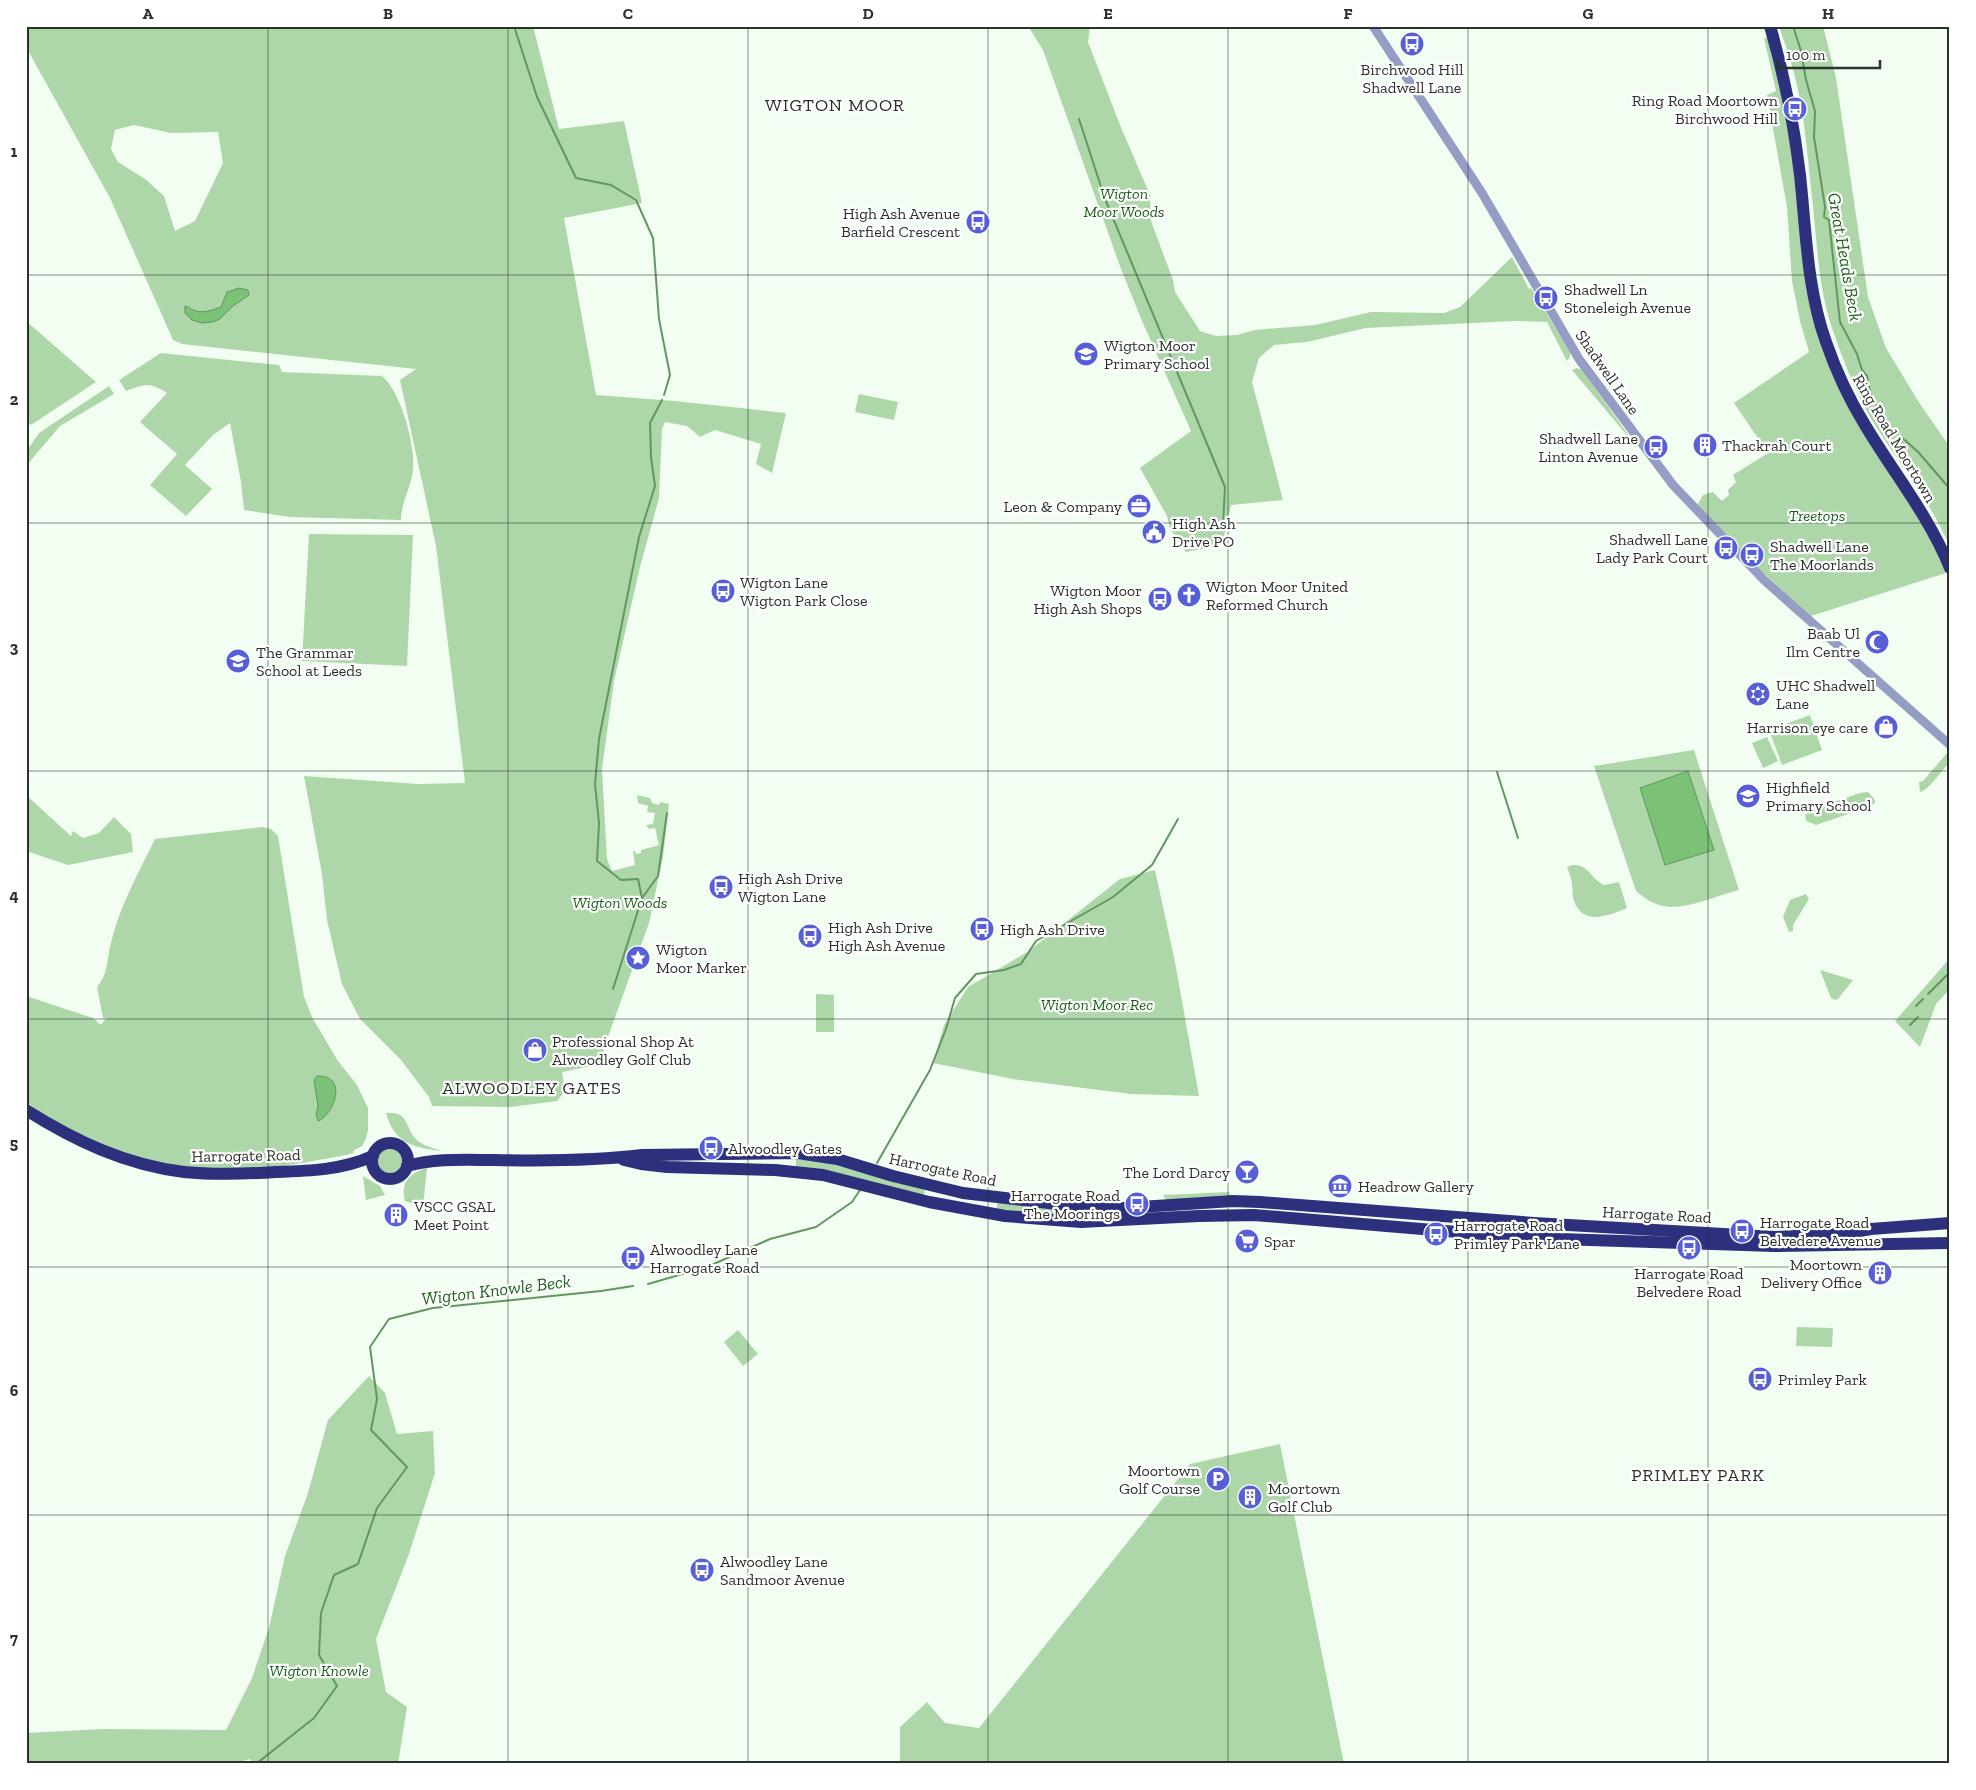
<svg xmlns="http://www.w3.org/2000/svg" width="1976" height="1790" viewBox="0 0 1976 1790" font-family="'Zilla Slab',serif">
	<rect width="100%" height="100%" fill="#f2fef1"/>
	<g fill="#add7a9" fill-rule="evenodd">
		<path d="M 26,26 L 533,26 L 559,129 L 624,121 L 642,203 L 564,218 L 596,395 L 675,401 L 786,413 L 772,473 L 756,464 L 761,444 L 715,430 L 700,437 L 687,426 L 665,422 L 662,429 L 659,498 L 640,567 L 614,681 L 602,769 L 607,859 L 612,871 L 635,865 L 633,851 L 635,851 L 636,854 L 641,853 L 641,850 L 659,845 L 655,828 L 649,829 L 646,825 L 653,824 L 655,813 L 647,812 L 648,806 L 638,803 L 637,795 L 650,798 L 652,803 L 659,805 L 660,802 L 669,804 L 663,857 L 649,923 L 605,1045 L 601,1064 L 562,1072 L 565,1091 L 557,1101 L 511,1107 L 432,1106 L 429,1097 L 401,1060 L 360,1019 L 342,984 L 327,920 L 322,874 L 304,776 L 418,784 L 465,783 L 436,546 L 400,380 L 416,369 L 182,344 L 173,340 L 110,198 L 26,47 ZM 134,125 L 171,133 L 218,132 L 223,163 L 195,221 L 175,231 L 164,196 L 145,179 L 118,162 L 111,149 L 115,130 Z"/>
		<path d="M 1028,26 L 1090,26 L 1088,42 L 1120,125 L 1150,195 L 1151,221 L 1173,280 L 1175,292 L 1200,331 L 1216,336 L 1237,335 L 1255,330 L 1315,325 L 1371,312 L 1444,313 L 1460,307 L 1512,257 L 1529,289 L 1531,288 L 1570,352 L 1570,357 L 1567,361 L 1547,322 L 1516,321 L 1366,328 L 1307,342 L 1274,345 L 1259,358 L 1252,382 L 1283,500 L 1231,505 L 1222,545 L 1186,552 L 1170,529 L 1167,516 L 1140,468 L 1191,431 L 1142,321 L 1121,269 L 1043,50 Z"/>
		<path d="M 1779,26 L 1823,26 L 1836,78 L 1868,297 L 1886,348 L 1920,404 L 1950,447 L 1950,547 C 1931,503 1902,467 1877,428 C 1859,401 1842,358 1832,328 C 1817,284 1817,235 1811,189 C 1807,151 1804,110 1794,73 C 1790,57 1784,42 1779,26 Z"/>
		<path d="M 1764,38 L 1769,38 L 1782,90 L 1819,334 L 1934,544 L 1946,573 L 1811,616 C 1771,580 1731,545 1698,504 L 1703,495 L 1713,492 L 1722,501 L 1729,495 L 1728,490 L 1736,482 L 1733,475 L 1768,453 L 1734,403 L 1809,352 L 1800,321 L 1792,281 L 1787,207 L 1767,95 L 1776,91 Z"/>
		<path d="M 26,321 L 96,382 L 31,425 L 26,421 Z"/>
		<path d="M 161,353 L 279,365 L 282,372 L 382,376 C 401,391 416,447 413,470 C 411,488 401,502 401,520 L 289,517 L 244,510 L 241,482 L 230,423 L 213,435 L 185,465 L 212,489 L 186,516 L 150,485 L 177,454 L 140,422 L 167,393 C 150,382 144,384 126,391 L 119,380 Z"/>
		<path d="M 1577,368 L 1582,370 L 1637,447 L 1572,370 Z"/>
		<path d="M 109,386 L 114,394 L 60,426 L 26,466 L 26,452 L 39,433 Z"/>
		<path d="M 859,394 L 898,402 L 894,420 L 855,412 Z"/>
		<path d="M 309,534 L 413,535 L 407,666 L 302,661 Z"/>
		<path d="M 1810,715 L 1822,750 L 1782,765 L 1769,730 Z"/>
		<path d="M 1767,737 L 1778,761 L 1763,768 L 1752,743 Z"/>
		<path d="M 1694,750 L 1739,890 C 1719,895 1683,911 1663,906 C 1653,904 1644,898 1636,891 L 1594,766 Z"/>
		<path d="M 1948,752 L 1950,762 C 1943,769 1928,791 1920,792 L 1919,782 L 1923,781 Z"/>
		<path d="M 1868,792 L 1875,800 L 1875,803 L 1869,807 L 1816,825 L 1806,821 L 1805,815 L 1810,810 L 1860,793 Z"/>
		<path d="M 26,795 L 71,836 L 73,831 L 83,838 L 99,833 L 114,817 L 131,834 L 133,852 L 68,865 L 26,851 Z"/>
		<path d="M 262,827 L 271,829 L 278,836 L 304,997 L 313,1019 L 338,1061 L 357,1085 L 368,1108 L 368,1131 L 365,1141 L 362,1146 L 353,1151 L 354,1153 L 341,1156 C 313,1161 284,1167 255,1169 C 191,1174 108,1157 54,1122 C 45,1116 36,1109 26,1102 L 26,996 L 93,1018 L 101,1025 L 106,1018 L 103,1018 L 97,987 C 107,976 107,962 110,947 C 118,909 138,874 155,839 Z"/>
		<path d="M 1572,865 C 1589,864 1591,879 1604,885 L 1619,882 L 1627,908 C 1610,915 1583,927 1574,901 C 1572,896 1573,891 1572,886 C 1572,879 1569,873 1567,867 Z"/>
		<path d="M 1155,870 L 1175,962 L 1199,1096 L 1131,1094 L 1013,1079 L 933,1063 L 944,1025 L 968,987 L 1029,951 L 1120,879 Z"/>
		<path d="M 1806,894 L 1809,899 L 1793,925 L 1793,931 L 1789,932 L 1783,917 L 1790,900 Z"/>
		<path d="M 1950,958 L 1950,989 L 1936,1004 L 1920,1047 L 1895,1021 Z"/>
		<path d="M 1820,970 L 1853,980 L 1838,999 L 1835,1000 L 1831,998 Z"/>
		<path d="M 816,994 L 834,995 L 834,1032 L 816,1032 Z"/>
		<path d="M 386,1113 C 407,1110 406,1126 414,1137 C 420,1145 433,1148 442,1151 C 414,1148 394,1143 386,1113 Z"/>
		<circle cx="390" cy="1161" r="12"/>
		<path d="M 796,1156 L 809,1158 L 924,1189 L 925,1193 L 922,1196 L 796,1168 Z"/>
		<path d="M 427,1168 L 423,1207 L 405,1201 C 400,1182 410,1173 427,1168 Z"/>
		<path d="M 363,1176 L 380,1186 L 385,1195 L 366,1200 Z"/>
		<path d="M 1229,1192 L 1230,1195 L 1166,1200 L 1163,1195 Z"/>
		<path d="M 998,1201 L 1052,1209 L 1057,1212 L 1071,1213 L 1071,1215 L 996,1210 Z"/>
		<path d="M 1797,1327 L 1833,1328 L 1832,1347 L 1796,1346 Z"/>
		<path d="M 738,1330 L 758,1354 L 743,1366 L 724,1342 Z"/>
		<path d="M 369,1376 L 385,1393 L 397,1434 L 433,1431 L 435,1473 L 409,1554 L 376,1639 L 386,1692 L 407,1707 L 398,1764 L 255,1764 L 249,1759 L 236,1764 L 26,1764 L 26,1733 L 103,1729 L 226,1730 L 252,1678 L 269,1628 L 285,1556 L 308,1493 L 328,1420 Z"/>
		<path d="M 1280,1444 L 1344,1764 L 900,1764 L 900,1727 L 927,1702 L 945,1723 L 979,1728 L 1190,1464 Z"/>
	</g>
	<g fill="#7bc176" stroke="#639660">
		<path d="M 239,288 L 248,290 L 249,295 L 233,306 L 220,319 L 213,322 L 202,323 L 192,320 L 185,313 L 185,306 C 189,307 192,310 196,311 C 205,313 213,310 221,307 L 227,292 Z"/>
		<path d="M 1688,771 L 1714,850 L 1665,865 L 1640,788 Z"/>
		<path d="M 317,1076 C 349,1075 334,1115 318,1121 L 316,1115 L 318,1106 L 314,1080 Z"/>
	</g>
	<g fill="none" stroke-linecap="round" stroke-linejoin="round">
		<g stroke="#639660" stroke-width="2">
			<path d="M 514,26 L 537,97 L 576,178 L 611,185 L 636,200 L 653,238 L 659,319 L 670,375 L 664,395"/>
			<path d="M 1793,26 L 1801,51 L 1806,80 L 1815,111 L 1814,137 L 1825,207 L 1824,217 L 1829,220 L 1840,322 L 1857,354 L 1862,370 L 1867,376 L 1870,393 L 1877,406 L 1880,418 L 1884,425 L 1906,441 L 1919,453 L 1950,489"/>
			<path d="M 1079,119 L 1105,199 L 1225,487 L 1223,525"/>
			<path d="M 1497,772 L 1518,838"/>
			<path d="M 642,898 L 658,876 L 667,813"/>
			<path d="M 613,989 L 642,898 L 638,879 L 621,880 L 597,861 L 599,823 L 595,784 L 599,739 L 639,537 L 655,486 L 651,457 L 650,423 L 662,400"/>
			<path d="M 1928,994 L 1950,972"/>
			<path d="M 1916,1006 L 1923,999"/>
			<path d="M 1910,1025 L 1918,1017"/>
			<path d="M 877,1163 L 930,1070 L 946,1029 L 955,998 L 976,974 L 1004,970 L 1021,964 L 1036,941 L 1113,897 L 1152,865 L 1178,819"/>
			<path d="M 648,1284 L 707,1267 L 770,1239 L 816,1227 L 852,1202 L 860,1190"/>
			<path d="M 256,1764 L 314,1718 L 337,1686 L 319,1655 L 321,1613 L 334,1575 L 358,1564 L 377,1508 L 407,1467 L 371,1430 L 377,1399 L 370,1347 L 389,1319 L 433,1308 L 601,1291 L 633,1286"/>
		</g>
		<path stroke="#959dc4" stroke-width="9" d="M 1373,26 L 1482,193 L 1579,359 L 1673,485 L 1764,580 L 1950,745"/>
		<g stroke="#2d317d" stroke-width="12">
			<path d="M 1770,26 C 1784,74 1794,125 1800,175 C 1806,231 1807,289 1826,342 C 1836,371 1849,399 1865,425 C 1893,472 1929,516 1950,568"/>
			<path d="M 26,1110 C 75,1141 126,1165 184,1172 C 214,1175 246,1174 276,1172 C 309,1171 342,1170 373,1156"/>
			<circle cx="390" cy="1161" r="18"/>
			<path d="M 624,1160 L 641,1164 L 667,1167 L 775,1170 L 823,1175 L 929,1202 L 1005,1216 L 1081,1222 L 1199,1216 L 1254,1215 L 1529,1238 L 1774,1246 L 1950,1243"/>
			<path d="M 407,1166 C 437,1158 465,1160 495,1160 C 544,1161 594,1161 642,1155 L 798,1153 L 837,1159 L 893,1176 L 963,1193 L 1082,1207 L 1109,1209 L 1233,1201 L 1260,1202 L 1534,1223 L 1775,1237 L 1842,1234 L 1871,1229 L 1950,1223"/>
		</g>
	</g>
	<path fill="none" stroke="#2b312b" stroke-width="1" stroke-opacity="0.55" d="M 268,26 L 268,1764M 508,26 L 508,1764M 748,26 L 748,1764M 988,26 L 988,1764M 1228,26 L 1228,1764M 1468,26 L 1468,1764M 1708,26 L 1708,1764M 26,275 L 1950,275M 26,523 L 1950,523M 26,771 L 1950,771M 26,1019 L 1950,1019M 26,1267 L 1950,1267M 26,1515 L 1950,1515"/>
	<defs>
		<symbol id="bus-disc" viewBox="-11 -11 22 22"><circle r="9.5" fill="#575fd7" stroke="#fff"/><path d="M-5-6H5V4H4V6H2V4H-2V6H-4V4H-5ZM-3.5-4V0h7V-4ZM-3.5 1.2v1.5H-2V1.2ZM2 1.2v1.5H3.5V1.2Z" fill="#fff"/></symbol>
		<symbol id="school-disc" viewBox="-11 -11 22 22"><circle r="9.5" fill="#575fd7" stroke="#fff"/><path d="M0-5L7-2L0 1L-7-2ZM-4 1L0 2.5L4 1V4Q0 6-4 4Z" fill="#fff"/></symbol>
		<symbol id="building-disc" viewBox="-11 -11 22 22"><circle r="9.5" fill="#575fd7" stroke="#fff"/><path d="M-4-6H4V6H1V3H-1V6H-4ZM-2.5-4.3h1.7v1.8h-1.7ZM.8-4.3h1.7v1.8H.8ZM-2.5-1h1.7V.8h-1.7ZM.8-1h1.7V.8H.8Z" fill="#fff"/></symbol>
		<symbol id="office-disc" viewBox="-11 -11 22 22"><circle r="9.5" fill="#575fd7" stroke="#fff"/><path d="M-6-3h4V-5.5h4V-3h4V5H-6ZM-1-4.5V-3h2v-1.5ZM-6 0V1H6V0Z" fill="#fff"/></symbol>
		<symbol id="civic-disc" viewBox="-11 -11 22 22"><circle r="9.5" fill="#575fd7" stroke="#fff"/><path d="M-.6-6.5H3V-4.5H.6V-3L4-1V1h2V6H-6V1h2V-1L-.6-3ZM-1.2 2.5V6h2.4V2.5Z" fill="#fff"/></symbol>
		<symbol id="church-disc" viewBox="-11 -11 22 22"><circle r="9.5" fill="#575fd7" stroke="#fff"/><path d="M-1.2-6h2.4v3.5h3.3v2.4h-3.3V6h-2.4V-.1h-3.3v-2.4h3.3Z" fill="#fff"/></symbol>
		<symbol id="mosque-disc" viewBox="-11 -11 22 22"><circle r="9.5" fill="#575fd7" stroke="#fff"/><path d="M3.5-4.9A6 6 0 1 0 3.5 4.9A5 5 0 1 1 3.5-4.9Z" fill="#fff"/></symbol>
		<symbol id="synagogue-disc" viewBox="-11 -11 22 22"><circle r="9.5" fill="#575fd7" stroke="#fff"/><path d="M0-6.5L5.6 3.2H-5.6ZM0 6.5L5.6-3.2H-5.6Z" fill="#fff"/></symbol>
		<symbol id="shop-disc" viewBox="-11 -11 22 22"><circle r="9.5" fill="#575fd7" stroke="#fff"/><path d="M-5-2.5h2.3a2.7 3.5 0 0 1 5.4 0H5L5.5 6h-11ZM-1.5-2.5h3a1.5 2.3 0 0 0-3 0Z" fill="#fff"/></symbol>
		<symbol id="sight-disc" viewBox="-11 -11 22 22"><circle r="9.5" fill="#575fd7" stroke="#fff"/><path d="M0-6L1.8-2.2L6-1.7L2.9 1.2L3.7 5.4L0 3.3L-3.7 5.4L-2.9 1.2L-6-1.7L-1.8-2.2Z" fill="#fff"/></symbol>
		<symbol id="bar-disc" viewBox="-11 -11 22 22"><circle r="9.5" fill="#575fd7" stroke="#fff"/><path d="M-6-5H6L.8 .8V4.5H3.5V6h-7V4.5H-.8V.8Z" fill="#fff"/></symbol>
		<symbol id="museum-disc" viewBox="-11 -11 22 22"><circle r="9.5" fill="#575fd7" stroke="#fff"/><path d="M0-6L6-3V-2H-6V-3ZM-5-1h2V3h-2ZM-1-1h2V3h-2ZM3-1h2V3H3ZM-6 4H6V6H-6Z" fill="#fff"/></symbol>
		<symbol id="supermarket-disc" viewBox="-11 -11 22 22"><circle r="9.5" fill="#575fd7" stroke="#fff"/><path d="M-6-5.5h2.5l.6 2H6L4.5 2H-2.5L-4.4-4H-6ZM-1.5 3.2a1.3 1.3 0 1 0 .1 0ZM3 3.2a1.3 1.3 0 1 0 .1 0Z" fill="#fff"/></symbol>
		<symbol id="parking-disc" viewBox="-11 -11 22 22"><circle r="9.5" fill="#575fd7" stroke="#fff"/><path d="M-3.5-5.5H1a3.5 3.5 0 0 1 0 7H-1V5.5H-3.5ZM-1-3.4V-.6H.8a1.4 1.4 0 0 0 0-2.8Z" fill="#fff"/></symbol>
	</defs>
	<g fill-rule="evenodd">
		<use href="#bus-disc" x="1398" y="30" width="28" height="28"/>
		<use href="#bus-disc" x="1781" y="95" width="28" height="28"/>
		<use href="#bus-disc" x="964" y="208" width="28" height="28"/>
		<use href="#bus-disc" x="1532" y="284" width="28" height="28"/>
		<use href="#school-disc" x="1072" y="340" width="28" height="28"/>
		<use href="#building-disc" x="1691" y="431" width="28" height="28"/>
		<use href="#bus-disc" x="1642" y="433" width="28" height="28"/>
		<use href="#office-disc" x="1125" y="492" width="28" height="28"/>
		<use href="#civic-disc" x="1140" y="518" width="28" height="28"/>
		<use href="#bus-disc" x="1712" y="534" width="28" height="28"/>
		<use href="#bus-disc" x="1738" y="541" width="28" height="28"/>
		<use href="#bus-disc" x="709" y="577" width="28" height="28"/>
		<use href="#church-disc" x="1175" y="581" width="28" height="28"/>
		<use href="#bus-disc" x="1146" y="585" width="28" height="28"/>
		<use href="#mosque-disc" x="1863" y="628" width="28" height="28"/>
		<use href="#school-disc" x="224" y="647" width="28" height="28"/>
		<use href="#synagogue-disc" x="1744" y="680" width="28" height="28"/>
		<use href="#shop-disc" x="1872" y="713" width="28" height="28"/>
		<use href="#school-disc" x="1734" y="782" width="28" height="28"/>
		<use href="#bus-disc" x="707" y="873" width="28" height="28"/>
		<use href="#bus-disc" x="968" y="915" width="28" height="28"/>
		<use href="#bus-disc" x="796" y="922" width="28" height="28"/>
		<use href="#sight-disc" x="624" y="944" width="28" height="28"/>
		<use href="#shop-disc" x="521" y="1036" width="28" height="28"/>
		<use href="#bus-disc" x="697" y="1134" width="28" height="28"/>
		<use href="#bar-disc" x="1233" y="1158" width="28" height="28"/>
		<use href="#museum-disc" x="1326" y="1172" width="28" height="28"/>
		<use href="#bus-disc" x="1123" y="1190" width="28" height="28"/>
		<use href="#building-disc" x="382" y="1201" width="28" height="28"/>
		<use href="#bus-disc" x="1728" y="1217" width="28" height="28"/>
		<use href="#bus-disc" x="1422" y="1220" width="28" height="28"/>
		<use href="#supermarket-disc" x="1233" y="1227" width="28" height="28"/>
		<use href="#bus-disc" x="1675" y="1234" width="28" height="28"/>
		<use href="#bus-disc" x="619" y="1244" width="28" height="28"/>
		<use href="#building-disc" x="1866" y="1259" width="28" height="28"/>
		<use href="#bus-disc" x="1746" y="1365" width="28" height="28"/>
		<use href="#parking-disc" x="1204" y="1465" width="28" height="28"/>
		<use href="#building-disc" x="1236" y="1483" width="28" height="28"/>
		<use href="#bus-disc" x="688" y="1556" width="28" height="28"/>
	</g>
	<g text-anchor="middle" stroke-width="4.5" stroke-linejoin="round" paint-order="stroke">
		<g font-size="16" fill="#2b312b" stroke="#fff" text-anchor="start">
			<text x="1412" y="75" text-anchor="middle">Birchwood Hill<tspan x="1412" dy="18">Shadwell Lane</tspan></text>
			<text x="1778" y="106" text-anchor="end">Ring Road Moortown<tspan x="1778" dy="18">Birchwood Hill</tspan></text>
			<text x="960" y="219" text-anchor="end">High Ash Avenue<tspan x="960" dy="18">Barfield Crescent</tspan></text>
			<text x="1564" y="295">Shadwell Ln<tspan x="1564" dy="18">Stoneleigh Avenue</tspan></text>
			<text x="1104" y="351">Wigton Moor<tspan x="1104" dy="18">Primary School</tspan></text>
			<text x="1638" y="444" text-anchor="end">Shadwell Lane<tspan x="1638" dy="18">Linton Avenue</tspan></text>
			<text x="1722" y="451">Thackrah Court</text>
			<text x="1122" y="512" text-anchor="end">Leon &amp; Company</text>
			<text x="1172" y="529">High Ash<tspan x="1172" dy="18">Drive PO</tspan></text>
			<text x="1708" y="545" text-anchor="end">Shadwell Lane<tspan x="1708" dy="18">Lady Park Court</tspan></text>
			<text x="1770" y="552">Shadwell Lane<tspan x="1770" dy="18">The Moorlands</tspan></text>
			<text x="740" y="588">Wigton Lane<tspan x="740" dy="18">Wigton Park Close</tspan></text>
			<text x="1206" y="592">Wigton Moor United<tspan x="1206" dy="18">Reformed Church</tspan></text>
			<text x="1142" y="596" text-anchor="end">Wigton Moor<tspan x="1142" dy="18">High Ash Shops</tspan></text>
			<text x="1860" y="639" text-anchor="end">Baab Ul<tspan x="1860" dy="18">Ilm Centre</tspan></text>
			<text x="256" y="658">The Grammar<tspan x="256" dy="18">School at Leeds</tspan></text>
			<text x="1776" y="691">UHC Shadwell<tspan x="1776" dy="18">Lane</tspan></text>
			<text x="1868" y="733" text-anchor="end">Harrison eye care</text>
			<text x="1766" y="793">Highfield<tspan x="1766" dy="18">Primary School</tspan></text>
			<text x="738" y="884">High Ash Drive<tspan x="738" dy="18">Wigton Lane</tspan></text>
			<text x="828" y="933">High Ash Drive<tspan x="828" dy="18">High Ash Avenue</tspan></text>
			<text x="1000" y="935">High Ash Drive</text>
			<text x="656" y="955">Wigton<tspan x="656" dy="18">Moor Marker</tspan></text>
			<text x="552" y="1047">Professional Shop At<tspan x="552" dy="18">Alwoodley Golf Club</tspan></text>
			<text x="728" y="1154">Alwoodley Gates</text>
			<text x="1230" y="1178" text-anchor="end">The Lord Darcy</text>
			<text x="1358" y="1192">Headrow Gallery</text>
			<text x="1120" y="1201" text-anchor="end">Harrogate Road<tspan x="1120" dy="18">The Moorings</tspan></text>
			<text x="414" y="1212">VSCC GSAL<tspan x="414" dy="18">Meet Point</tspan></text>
			<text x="1760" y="1228">Harrogate Road<tspan x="1760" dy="18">Belvedere Avenue</tspan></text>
			<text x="1454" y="1231">Harrogate Road<tspan x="1454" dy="18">Primley Park Lane</tspan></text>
			<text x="1264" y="1247">Spar</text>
			<text x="650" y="1255">Alwoodley Lane<tspan x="650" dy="18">Harrogate Road</tspan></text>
			<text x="1862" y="1270" text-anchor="end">Moortown<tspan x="1862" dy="18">Delivery Office</tspan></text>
			<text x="1689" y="1279" text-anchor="middle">Harrogate Road<tspan x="1689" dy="18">Belvedere Road</tspan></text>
			<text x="1778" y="1385">Primley Park</text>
			<text x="1200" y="1476" text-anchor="end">Moortown<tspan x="1200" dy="18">Golf Course</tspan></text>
			<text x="1268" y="1494">Moortown<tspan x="1268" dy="18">Golf Club</tspan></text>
			<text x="720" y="1567">Alwoodley Lane<tspan x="720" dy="18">Sandmoor Avenue</tspan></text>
		</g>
		<g font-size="16" font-style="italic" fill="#185f17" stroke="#fff">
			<text x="1124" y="199">Wigton<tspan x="1124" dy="18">Moor Woods</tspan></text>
			<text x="1817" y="521">Treetops</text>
			<text x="620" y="908">Wigton Woods</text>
			<text x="1097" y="1010">Wigton Moor Rec</text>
			<text x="319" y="1676">Wigton Knowle</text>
		</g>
		<g font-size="16" fill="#2b312b" stroke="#fff">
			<text transform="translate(1608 372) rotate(55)" y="6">Shadwell Lane</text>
			<text transform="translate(1895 438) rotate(59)" y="6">Ring Road Moortown</text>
			<text transform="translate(246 1155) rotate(-1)" y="6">Harrogate Road</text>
			<text transform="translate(943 1169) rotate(12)" y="6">Harrogate Road</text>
			<text transform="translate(1657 1214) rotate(3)" y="6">Harrogate Road</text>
		</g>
		<g font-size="18" letter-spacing="1" fill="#2b312b" stroke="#fff">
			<text x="835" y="111">WIGTON MOOR</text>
			<text x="532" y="1094">ALWOODLEY GATES</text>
			<text x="1698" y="1481">PRIMLEY PARK</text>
		</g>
		<g font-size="18" font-style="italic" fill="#1f651d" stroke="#fff">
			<text transform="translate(1845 257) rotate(80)" y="6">Great Heads Beck</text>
			<text transform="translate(496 1290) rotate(-7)" y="6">Wigton Knowle Beck</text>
		</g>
	</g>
	<rect width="1976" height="1790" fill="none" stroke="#ffffff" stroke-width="55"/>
	<path d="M1778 60v8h102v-8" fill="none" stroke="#2b312b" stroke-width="2.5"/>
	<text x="1786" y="60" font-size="15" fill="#2b312b" stroke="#ffffff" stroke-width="4" paint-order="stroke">100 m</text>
	<rect x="28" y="28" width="1920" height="1734" fill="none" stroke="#2b312b" stroke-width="2"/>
	<g font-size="16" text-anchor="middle" font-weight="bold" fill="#2b312b">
		<text x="148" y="19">A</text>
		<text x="388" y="19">B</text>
		<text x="628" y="19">C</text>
		<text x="868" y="19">D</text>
		<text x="1108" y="19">E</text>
		<text x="1348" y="19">F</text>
		<text x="1588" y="19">G</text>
		<text x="1828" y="19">H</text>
		<text x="14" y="157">1</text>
		<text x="14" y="405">2</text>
		<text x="14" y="653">3</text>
		<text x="14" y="901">4</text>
		<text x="14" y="1149">5</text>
		<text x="14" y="1396">6</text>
		<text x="14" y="1644">7</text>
	</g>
</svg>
